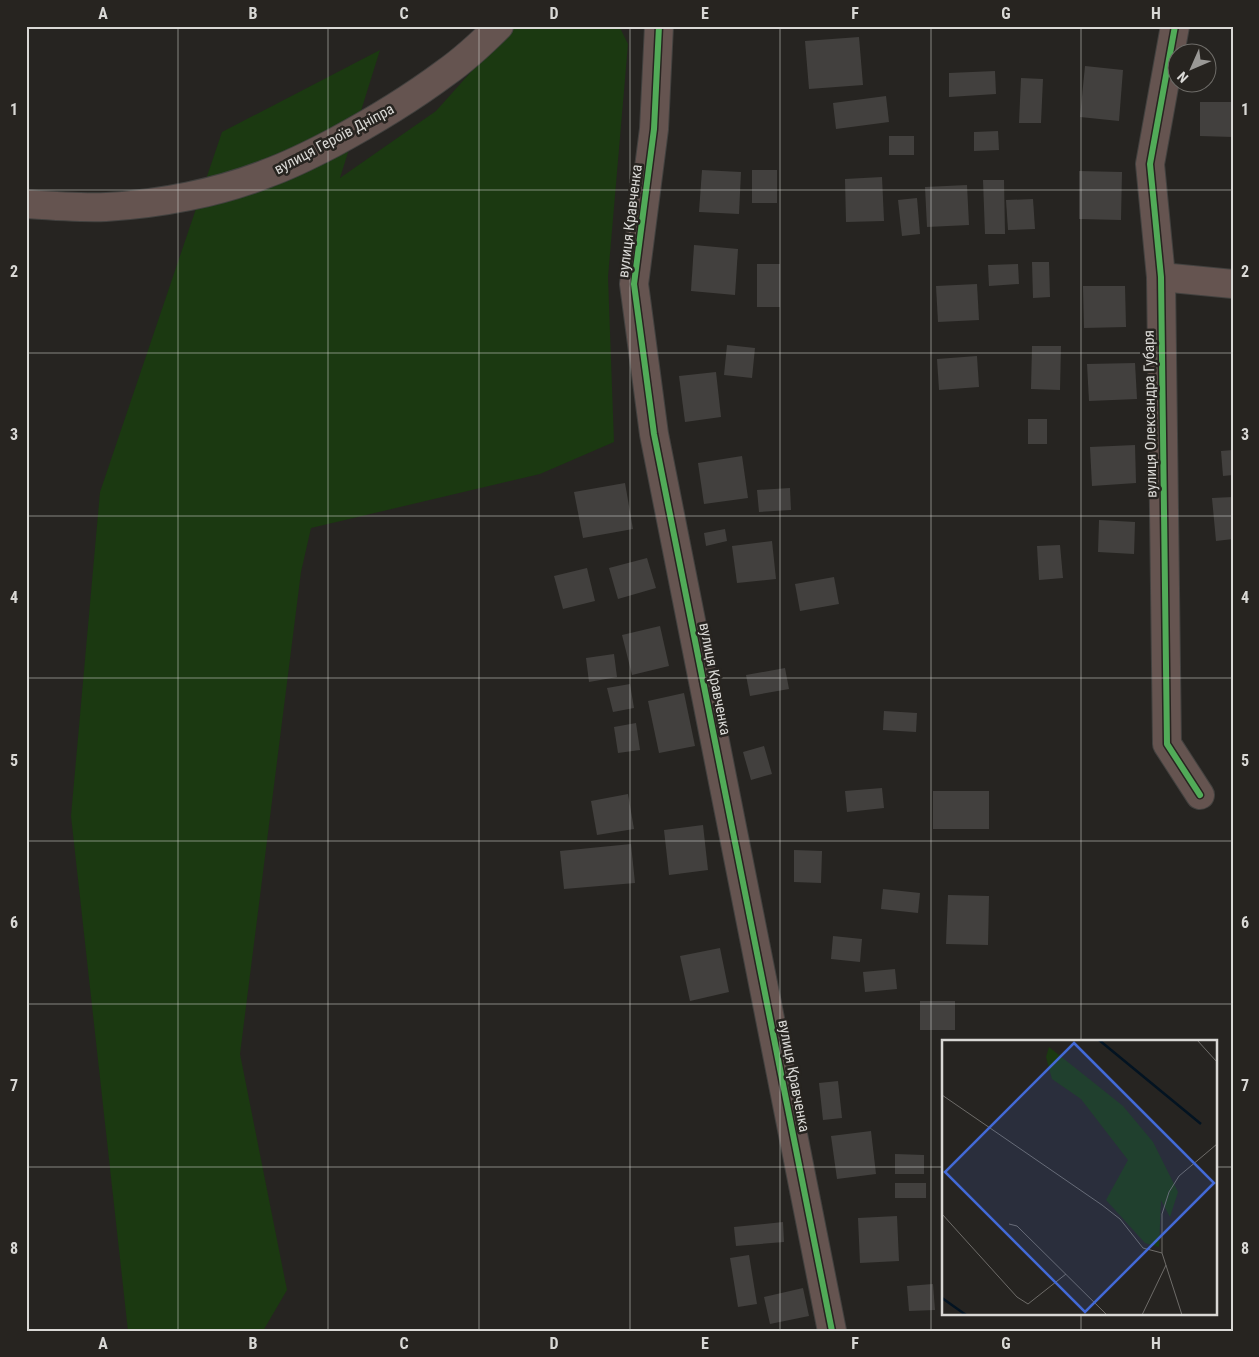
<svg xmlns="http://www.w3.org/2000/svg" width="1259" height="1357" viewBox="0 0 1259 1357" font-family="'Roboto Condensed',sans-serif">
	<rect width="100%" height="100%" fill="#262421"/>
	<path fill="#1b3911" d="M 512,26 L 619,26 L 628,44 L 608,277 L 614,442 L 540,474 L 311,528 L 301,572 L 240,1054 L 287,1290 L 263,1331 L 128,1331 L 71,816 L 100,492 L 222,132 L 380,50 L 340,178 L 436,111 Z"/>
	<g fill="#42403e">
		<path d="M 859,37 L 863,85 L 809,89 L 805,41 Z"/>
		<path d="M 1085,66 L 1123,70 L 1119,121 L 1080,117 Z"/>
		<path d="M 995,71 L 996,94 L 949,97 L 949,73 Z"/>
		<path d="M 1021,78 L 1043,79 L 1041,123 L 1019,123 Z"/>
		<path d="M 886,96 L 889,122 L 836,129 L 833,103 Z"/>
		<path d="M 1200,102 L 1233,102 L 1233,137 L 1200,136 Z"/>
		<path d="M 998,131 L 999,150 L 974,151 L 974,132 Z"/>
		<rect x="889" y="136" width="25" height="19"/>
		<path d="M 702,170 L 741,172 L 739,214 L 699,212 Z"/>
		<rect x="752" y="170" width="25" height="33"/>
		<path d="M 1079,171 L 1122,172 L 1121,220 L 1079,219 Z"/>
		<path d="M 882,177 L 884,221 L 846,222 L 845,179 Z"/>
		<path d="M 983,180 L 1004,180 L 1005,234 L 985,234 Z"/>
		<path d="M 967,185 L 969,225 L 927,227 L 925,187 Z"/>
		<path d="M 917,198 L 920,234 L 902,236 L 898,200 Z"/>
		<path d="M 1033,199 L 1035,229 L 1008,230 L 1006,200 Z"/>
		<path d="M 694,245 L 738,249 L 735,295 L 691,291 Z"/>
		<path d="M 1032,262 L 1049,262 L 1050,297 L 1033,298 Z"/>
		<rect x="757" y="264" width="23" height="43"/>
		<path d="M 1018,264 L 1019,284 L 989,286 L 988,265 Z"/>
		<path d="M 977,284 L 979,320 L 938,322 L 936,286 Z"/>
		<path d="M 1083,286 L 1125,286 L 1126,327 L 1084,328 Z"/>
		<path d="M 727,345 L 755,348 L 752,378 L 724,375 Z"/>
		<path d="M 1032,346 L 1061,346 L 1060,390 L 1031,389 Z"/>
		<path d="M 977,356 L 979,387 L 939,390 L 937,359 Z"/>
		<path d="M 1135,363 L 1137,399 L 1089,401 L 1087,364 Z"/>
		<path d="M 716,372 L 721,417 L 685,422 L 679,376 Z"/>
		<rect x="1028" y="419" width="19" height="25"/>
		<path d="M 1135,445 L 1136,483 L 1092,486 L 1090,447 Z"/>
		<path d="M 1233,450 L 1233,475 L 1223,476 L 1221,451 Z"/>
		<path d="M 742,456 L 748,498 L 704,504 L 698,463 Z"/>
		<path d="M 625,483 L 633,529 L 583,538 L 574,492 Z"/>
		<path d="M 790,488 L 791,510 L 759,512 L 757,490 Z"/>
		<path d="M 1233,497 L 1233,539 L 1216,541 L 1212,498 Z"/>
		<path d="M 1099,520 L 1135,522 L 1134,554 L 1098,552 Z"/>
		<path d="M 725,529 L 727,541 L 706,546 L 704,533 Z"/>
		<path d="M 772,541 L 776,579 L 737,583 L 732,546 Z"/>
		<path d="M 1060,545 L 1063,578 L 1039,580 L 1037,546 Z"/>
		<path d="M 647,558 L 656,588 L 618,599 L 609,568 Z"/>
		<path d="M 587,568 L 595,601 L 563,609 L 554,576 Z"/>
		<path d="M 834,577 L 839,604 L 800,611 L 795,584 Z"/>
		<path d="M 660,626 L 669,666 L 632,675 L 622,635 Z"/>
		<path d="M 614,654 L 617,677 L 589,682 L 586,658 Z"/>
		<path d="M 785,668 L 789,689 L 750,696 L 746,675 Z"/>
		<path d="M 630,684 L 634,708 L 613,712 L 607,688 Z"/>
		<path d="M 684,693 L 695,746 L 659,753 L 648,701 Z"/>
		<path d="M 884,711 L 917,713 L 916,732 L 883,730 Z"/>
		<path d="M 636,723 L 640,750 L 618,753 L 614,727 Z"/>
		<path d="M 764,746 L 772,774 L 751,780 L 743,752 Z"/>
		<path d="M 882,788 L 884,808 L 847,812 L 845,791 Z"/>
		<rect x="933" y="791" width="56" height="38"/>
		<path d="M 628,794 L 634,829 L 597,835 L 591,801 Z"/>
		<path d="M 703,825 L 708,870 L 669,875 L 664,830 Z"/>
		<path d="M 631,844 L 635,883 L 564,889 L 560,851 Z"/>
		<path d="M 794,850 L 822,851 L 821,883 L 794,882 Z"/>
		<path d="M 883,889 L 920,893 L 918,913 L 881,909 Z"/>
		<path d="M 948,895 L 989,896 L 988,945 L 946,944 Z"/>
		<path d="M 833,936 L 862,939 L 860,962 L 831,959 Z"/>
		<path d="M 720,948 L 729,992 L 690,1001 L 680,956 Z"/>
		<path d="M 895,969 L 897,989 L 865,992 L 863,972 Z"/>
		<rect x="920" y="1001" width="35" height="29"/>
		<path d="M 838,1081 L 842,1118 L 823,1120 L 819,1083 Z"/>
		<path d="M 871,1131 L 876,1174 L 837,1179 L 831,1136 Z"/>
		<path d="M 895,1154 L 924,1155 L 924,1174 L 895,1174 Z"/>
		<rect x="895" y="1183" width="31" height="15"/>
		<path d="M 897,1216 L 899,1261 L 860,1263 L 858,1218 Z"/>
		<path d="M 783,1222 L 784,1242 L 736,1246 L 734,1227 Z"/>
		<path d="M 749,1255 L 757,1304 L 738,1307 L 730,1258 Z"/>
		<path d="M 933,1284 L 935,1310 L 909,1311 L 907,1286 Z"/>
		<path d="M 803,1288 L 809,1316 L 770,1324 L 764,1297 Z"/>
	</g>
	<g fill="none" stroke-linecap="round" stroke-linejoin="round">
		<defs>
			<g id="street">
				<path d="M 659,26 L 654,129 L 634,284 L 654,434 L 832,1331"/>
				<path d="M 1175,26 L 1150,164 L 1161,277 L 1167,744 L 1200,795"/>
				<path d="M 26,204 C 53,206 79,208 106,207 C 159,204 218,193 268,173 C 290,165 312,154 333,143 C 372,122 410,99 445,73 C 465,59 482,43 499,26"/>
				<path d="M 1161,277 L 1233,284"/>
			</g>
		</defs>
		<use href="#street" stroke="#42413f" stroke-width="30"/>
		<use href="#street" stroke="#655450" stroke-width="28"/>
		<defs>
			<g id="cycleway">
				<path d="M 659,26 L 654,129 L 634,284 L 654,434 L 832,1331"/>
				<path d="M 1175,26 L 1150,164 L 1161,277 L 1167,744 L 1200,795"/>
			</g>
		</defs>
		<use href="#cycleway" stroke="#272420" stroke-width="9"/>
		<use href="#cycleway" stroke="#51ab58" stroke-width="6"/>
	</g>
	<path fill="none" stroke="#d9d8d5" stroke-width="1" stroke-opacity="0.55" d="M 178,26 L 178,1331M 328,26 L 328,1331M 479,26 L 479,1331M 630,26 L 630,1331M 780,26 L 780,1331M 931,26 L 931,1331M 1081,26 L 1081,1041M 26,190 L 1233,190M 26,353 L 1233,353M 26,516 L 1233,516M 26,678 L 1233,678M 26,841 L 1233,841M 26,1004 L 1233,1004M 26,1167 L 943,1167M 1215,1167 L 1233,1167M 1081,1313 L 1081,1331"/>
	<g text-anchor="middle" stroke-width="5" stroke-linejoin="round" paint-order="stroke">
		<g font-size="15" fill="#d9d8d5" stroke="#272420">
			<text transform="translate(334 139) rotate(-28)" y="5">вулиця Героїв Дніпра</text>
			<text transform="translate(630 221) rotate(-83)" y="5">вулиця Кравченка</text>
			<text transform="translate(1150 414) rotate(-91)" y="5">вулиця Олександра Губаря</text>
			<text transform="translate(715 679) rotate(79)" y="5">вулиця Кравченка</text>
			<text transform="translate(794 1076) rotate(79)" y="5">вулиця Кравченка</text>
		</g>
	</g>
	<g transform="translate(942 1040)">
		<rect width="275" height="275" fill="#262421"/>
		<path d="M 107,7 L 181,66 L 211,102 L 236,152 L 228,177 L 219,160 L 217,207 L 203,203 L 164,160 L 186,120 L 139,59 L 110,39 L 104,17 Z" fill="#1b3911"/>
		<path fill="none" stroke="#031321" stroke-width="2.5" d="M 157,0 L 259,84M 0,258 L 24,275"/>
		<path fill="none" stroke="#6e6c69" stroke-width="1" d="M 255,0 L 275,22M 0,55 L 160,165 L 178,179 L 201,208 L 220,213M 0,174 L 75,257 L 86,264 L 124,234M 67,184 L 75,186 L 165,275M 200,275 L 224,225M 240,275 L 220,213 L 220,174 L 227,152 L 237,136 L 275,104"/>
		<path fill="#436ad7" fill-opacity="0.15" stroke="#436ad7" stroke-width="2.5" d="M 132,3 L 272,143 L 143,272 L 3,132 Z"/>
		<rect width="275" height="275" fill="none" stroke="#d9d8d5" stroke-width="2.5"/>
	</g>
	<rect width="1259" height="1357" fill="none" stroke="#272420" stroke-width="55"/>
	<g transform="translate(1192 68) rotate(225)"><circle r="24" fill="#272420" stroke="#6e6c68"/>
	<path d="M0-4L9 19L0 12L-9 19Z" fill="#9a9996"/>
	<text y="-8" font-size="14" font-weight="bold" text-anchor="middle" fill="#d9d8d5">N</text>
	</g>
	<rect x="28" y="28" width="1204" height="1302" fill="none" stroke="#d9d8d5" stroke-width="2"/>
	<g font-size="16" text-anchor="middle" font-weight="bold" fill="#d9d8d5">
		<text x="103" y="19">A</text>
		<text x="253" y="19">B</text>
		<text x="404" y="19">C</text>
		<text x="554" y="19">D</text>
		<text x="705" y="19">E</text>
		<text x="855" y="19">F</text>
		<text x="1006" y="19">G</text>
		<text x="1156" y="19">H</text>
		<text x="14" y="115">1</text>
		<text x="1245" y="115">1</text>
		<text x="14" y="277">2</text>
		<text x="1245" y="277">2</text>
		<text x="14" y="440">3</text>
		<text x="1245" y="440">3</text>
		<text x="14" y="603">4</text>
		<text x="1245" y="603">4</text>
		<text x="14" y="766">5</text>
		<text x="1245" y="766">5</text>
		<text x="14" y="928">6</text>
		<text x="1245" y="928">6</text>
		<text x="14" y="1091">7</text>
		<text x="1245" y="1091">7</text>
		<text x="14" y="1254">8</text>
		<text x="1245" y="1254">8</text>
		<text x="103" y="1349">A</text>
		<text x="253" y="1349">B</text>
		<text x="404" y="1349">C</text>
		<text x="554" y="1349">D</text>
		<text x="705" y="1349">E</text>
		<text x="855" y="1349">F</text>
		<text x="1006" y="1349">G</text>
		<text x="1156" y="1349">H</text>
	</g>
</svg>
